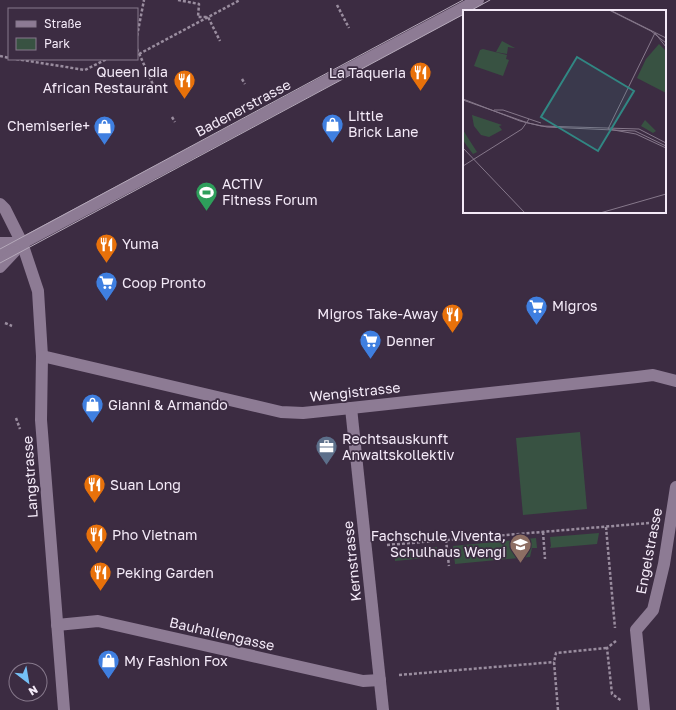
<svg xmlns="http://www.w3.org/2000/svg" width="676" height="710" viewBox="0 0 676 710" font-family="'Golos Text',sans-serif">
	<rect width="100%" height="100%" fill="#3c2c42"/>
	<g fill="#385242">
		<path d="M 580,432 L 587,509 L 523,515 L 516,438 Z"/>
		<path d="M 599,533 L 597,544 L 550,548 L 551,546 L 550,537 Z"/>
		<path d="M 536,538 L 537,548 L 532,548 L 530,557 L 455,564 L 453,546 Z"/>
		<path d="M 437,547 L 436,557 L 395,561 L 395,551 Z"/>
	</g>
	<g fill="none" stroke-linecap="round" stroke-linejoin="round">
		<g stroke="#9a8d9f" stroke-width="2.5" stroke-dasharray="3 2" stroke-linecap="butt">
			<path d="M 178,0 L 199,4 L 198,17 L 208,17 L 220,41"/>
			<path d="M 337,5 L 349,28"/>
			<path d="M 137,36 L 144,0"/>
			<path d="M 137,49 L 155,89"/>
			<path d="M 139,54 L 240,0"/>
			<path d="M 0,56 L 9,58"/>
			<path d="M 16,59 L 85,70 L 107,59"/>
			<path d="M 242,79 L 245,84"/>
			<path d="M 172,117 L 175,122"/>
			<path d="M 5,323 L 12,326"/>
			<path d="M 16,418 L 20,429"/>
			<path d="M 606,527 L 615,628"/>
			<path d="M 543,532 L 545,559"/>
			<path d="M 446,540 L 449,566"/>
			<path d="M 387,545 L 649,523"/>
			<path d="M 616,641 L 607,648 L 612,694 L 622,701"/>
			<path d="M 399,675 L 554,662"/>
			<path d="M 558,710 L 554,662 L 556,653 L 607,648"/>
		</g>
		<g stroke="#8d7b94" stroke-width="12">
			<path d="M 0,204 L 5,209 L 22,243 L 38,291 L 42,356 L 41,420 L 64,710"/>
			<path d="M 0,243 L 21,243"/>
			<path d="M 0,255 L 478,0"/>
			<path d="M 0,267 L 15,251"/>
			<path d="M 42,356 L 281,412 L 303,413 L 351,408 L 637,377 L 653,375 L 676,381"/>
			<path d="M 351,408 L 383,710"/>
			<path d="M 57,625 L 98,621 L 363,681 L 380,680"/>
			<path d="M 644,710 L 636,630 L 653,610 L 664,564 L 676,487"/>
		</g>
		<g stroke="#b5a9ba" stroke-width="1">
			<path d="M 470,11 L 490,0"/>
			<path d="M 0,249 L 463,0"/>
			<path d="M 0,263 L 464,14"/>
		</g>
	</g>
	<defs>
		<symbol id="restaurant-pin" viewBox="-11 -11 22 30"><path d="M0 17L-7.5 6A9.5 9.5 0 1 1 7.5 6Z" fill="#e8710a" stroke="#3c2c42"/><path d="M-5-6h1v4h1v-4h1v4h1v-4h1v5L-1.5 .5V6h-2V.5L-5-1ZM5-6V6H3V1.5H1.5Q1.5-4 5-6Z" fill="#fff"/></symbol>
		<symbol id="shop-pin" viewBox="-11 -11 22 30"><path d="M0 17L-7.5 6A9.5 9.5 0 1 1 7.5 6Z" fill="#3f7fe0" stroke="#3c2c42"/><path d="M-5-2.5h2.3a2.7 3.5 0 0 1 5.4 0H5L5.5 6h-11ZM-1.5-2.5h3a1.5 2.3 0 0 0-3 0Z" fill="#fff"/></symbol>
		<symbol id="stadium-pin" viewBox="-11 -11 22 30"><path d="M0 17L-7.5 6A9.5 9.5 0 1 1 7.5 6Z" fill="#2e9e5b" stroke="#3c2c42"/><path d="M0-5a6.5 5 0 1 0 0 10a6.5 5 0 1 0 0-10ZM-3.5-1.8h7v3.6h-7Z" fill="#fff"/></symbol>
		<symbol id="supermarket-pin" viewBox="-11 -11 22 30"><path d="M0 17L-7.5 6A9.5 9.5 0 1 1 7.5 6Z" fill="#3f7fe0" stroke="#3c2c42"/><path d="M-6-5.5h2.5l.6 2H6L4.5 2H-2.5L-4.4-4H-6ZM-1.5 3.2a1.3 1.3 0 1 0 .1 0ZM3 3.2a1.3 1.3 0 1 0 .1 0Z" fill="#fff"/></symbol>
		<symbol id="office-pin" viewBox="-11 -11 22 30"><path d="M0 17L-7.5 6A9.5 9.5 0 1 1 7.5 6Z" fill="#5c6f8a" stroke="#3c2c42"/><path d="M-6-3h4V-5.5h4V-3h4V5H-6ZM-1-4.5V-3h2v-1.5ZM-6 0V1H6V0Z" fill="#fff"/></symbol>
		<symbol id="school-pin" viewBox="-11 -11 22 30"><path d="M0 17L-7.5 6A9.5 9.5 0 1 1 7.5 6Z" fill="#8d6e63" stroke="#3c2c42"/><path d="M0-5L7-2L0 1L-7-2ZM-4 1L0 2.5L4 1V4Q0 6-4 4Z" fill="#fff"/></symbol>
	</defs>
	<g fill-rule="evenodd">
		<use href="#restaurant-pin" x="408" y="60" width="25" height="34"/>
		<use href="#restaurant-pin" x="172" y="68" width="25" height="34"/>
		<use href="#shop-pin" x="320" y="112" width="25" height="34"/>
		<use href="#shop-pin" x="92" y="114" width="25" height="34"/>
		<use href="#stadium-pin" x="194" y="180" width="25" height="34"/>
		<use href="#restaurant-pin" x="94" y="232" width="25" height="34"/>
		<use href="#supermarket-pin" x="94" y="270" width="25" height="34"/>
		<use href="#supermarket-pin" x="524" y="294" width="25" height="34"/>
		<use href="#restaurant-pin" x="440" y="302" width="25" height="34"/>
		<use href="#supermarket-pin" x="358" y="328" width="25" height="34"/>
		<use href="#shop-pin" x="80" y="392" width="25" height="34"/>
		<use href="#office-pin" x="314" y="434" width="25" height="34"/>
		<use href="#restaurant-pin" x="82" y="472" width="25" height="34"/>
		<use href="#restaurant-pin" x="84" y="522" width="25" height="34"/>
		<use href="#school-pin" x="508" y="532" width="25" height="34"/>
		<use href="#restaurant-pin" x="88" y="560" width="25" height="34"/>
		<use href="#shop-pin" x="96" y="648" width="25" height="34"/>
	</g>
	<g text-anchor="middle" stroke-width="3.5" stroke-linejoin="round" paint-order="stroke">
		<g font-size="14" fill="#f4eaf8" stroke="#3c2c42" text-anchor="start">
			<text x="168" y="77" text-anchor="end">Queen Idia<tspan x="168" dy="16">African Restaurant</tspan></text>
			<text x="406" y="78" text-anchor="end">La Taqueria</text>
			<text x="348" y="121">Little<tspan x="348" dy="16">Brick Lane</tspan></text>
			<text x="90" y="131" text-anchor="end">Chemiserie+</text>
			<text x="222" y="189">ACTIV<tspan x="222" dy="16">Fitness Forum</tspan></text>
			<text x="122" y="249">Yuma</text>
			<text x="122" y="288">Coop Pronto</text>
			<text x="552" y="311">Migros</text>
			<text x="438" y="319" text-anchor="end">Migros Take-Away</text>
			<text x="386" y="346">Denner</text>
			<text x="108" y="410">Gianni &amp; Armando</text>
			<text x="342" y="444">Rechtsauskunft<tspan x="342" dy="16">Anwaltskollektiv</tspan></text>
			<text x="110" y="490">Suan Long</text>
			<text x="112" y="540">Pho Vietnam</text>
			<text x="506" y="541" text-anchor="end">Fachschule Viventa,<tspan x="506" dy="16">Schulhaus Wengi</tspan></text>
			<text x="116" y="578">Peking Garden</text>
			<text x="124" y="666">My Fashion Fox</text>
		</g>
		<g font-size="14" fill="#f4eaf8" stroke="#3c2c42">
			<text transform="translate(243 108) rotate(-28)" y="5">Badenerstrasse</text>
			<text transform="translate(355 392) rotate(-6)" y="5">Wengistrasse</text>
			<text transform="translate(30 477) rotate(-94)" y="5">Langstrasse</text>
			<text transform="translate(649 551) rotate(-79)" y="5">Engelstrasse</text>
			<text transform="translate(352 561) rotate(-96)" y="5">Kernstrasse</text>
			<text transform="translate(222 634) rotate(13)" y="5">Bauhallengasse</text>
		</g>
	</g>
	<g transform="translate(463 10)">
		<rect width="203" height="203" fill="#3c2c42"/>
		<path d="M 39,31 L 52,38 L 51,38 L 45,37 L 44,44 L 33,42 ZM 196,34 L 203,41 L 203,83 L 174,68 L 183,49 ZM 20,39 L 44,45 L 43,49 L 46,50 L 40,66 L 11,56 L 17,40 ZM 9,105 L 39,115 L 36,116 L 39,120 L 26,127 L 18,125 L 11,116 ZM 182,110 L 193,121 L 190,123 L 178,116 ZM 0,120 L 5,128 L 14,142 L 10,144 L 4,136 L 0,130 Z" fill="#385242"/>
		<path fill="none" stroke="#86788b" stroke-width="1" d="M 146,0 L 188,21 L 203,33M 147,0 L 203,28M 192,23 L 203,37M 0,89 L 57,111 L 78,116 L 176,119 L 203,133M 0,90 L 65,113 L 84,117 L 172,121 L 203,136M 31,100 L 40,100 L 78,113M 145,119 L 192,23M 145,119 L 173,124 L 203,138M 0,138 L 62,203M 0,156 L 59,119 L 66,109M 137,203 L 203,184"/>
		<path fill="#318783" fill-opacity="0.15" stroke="#318783" stroke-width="2" d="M 114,47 L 171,81 L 135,141 L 78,107 Z"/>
		<rect width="203" height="203" fill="none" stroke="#f4eaf8" stroke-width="2"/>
	</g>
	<rect x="8" y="8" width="130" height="52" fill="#3c2c42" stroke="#86788b"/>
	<rect x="16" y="21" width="20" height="6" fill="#8d7b94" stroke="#86788b"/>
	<text x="44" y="28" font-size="12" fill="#f4eaf8">Straße</text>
	<rect x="16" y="38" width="20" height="12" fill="#385242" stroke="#86788b"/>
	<text x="44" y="48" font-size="12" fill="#f4eaf8">Park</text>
	<g transform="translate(28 682) rotate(149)"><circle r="19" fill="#3c2c42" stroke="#86788b"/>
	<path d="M0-3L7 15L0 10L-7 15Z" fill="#75c0f6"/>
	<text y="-6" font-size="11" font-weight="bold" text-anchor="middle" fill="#f4eaf8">N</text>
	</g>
</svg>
